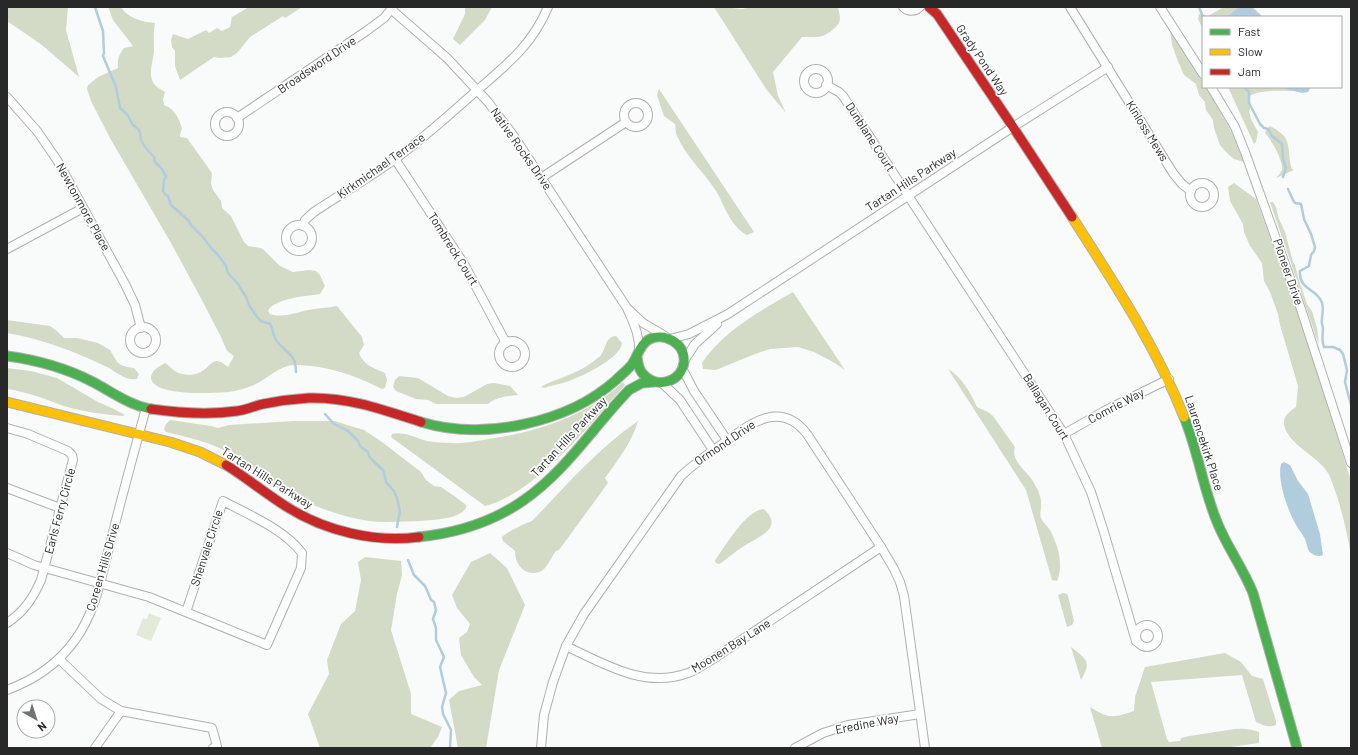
<svg xmlns="http://www.w3.org/2000/svg" width="1358" height="755" viewBox="0 0 1358 755" font-family="Barlow,sans-serif">
	<rect width="100%" height="100%" fill="#f9fafa"/>
	<path fill="#e4ead9" d="M 149,613 L 161,618 L 151,641 L 136,635 L 143,618 L 147,619 Z"/>
	<g fill="#d3dbc7">
		<path d="M 7,7 L 68,7 L 66,30 L 79,77 L 42,45 L 7,21 Z"/>
		<path d="M 108,7 L 121,7 C 127,18 143,22 155,23 C 153,33 154,42 154,52 C 153,60 149,71 152,80 C 154,86 160,89 165,92 L 163,99 L 164,105 C 175,109 179,118 182,129 L 180,134 L 180,137 L 187,138 L 212,173 L 211,184 L 213,190 L 221,201 L 222,208 L 231,216 L 244,242 L 248,246 L 261,248 L 265,251 L 280,266 L 293,272 L 309,270 L 316,271 L 320,275 L 325,286 L 320,294 C 307,296 274,298 268,311 L 270,314 C 283,318 295,313 308,310 C 318,308 328,308 337,306 L 362,337 L 364,345 L 359,353 C 363,365 374,368 385,373 L 387,380 L 385,388 L 382,389 C 354,375 326,365 295,365 C 280,365 267,379 254,385 C 246,388 237,391 228,392 C 215,393 153,397 151,378 C 151,371 159,366 165,363 C 171,367 175,373 183,374 C 190,376 199,374 204,370 C 208,367 212,361 217,361 C 221,361 225,365 228,367 L 234,356 L 227,351 L 221,337 L 204,304 L 171,243 L 110,138 L 91,101 L 87,89 L 88,85 L 98,77 L 118,68 C 117,59 119,55 124,48 L 133,46 L 113,20 Z"/>
		<path d="M 249,7 L 302,7 L 285,18 L 283,16 L 250,37 L 237,53 L 231,57 L 220,58 L 214,57 L 180,80 L 175,66 L 175,51 L 172,47 L 171,40 L 173,34 L 188,39 L 206,30 L 209,33 L 217,28 L 222,31 L 230,27 L 232,17 Z"/>
		<path d="M 465,7 L 492,7 L 485,20 L 460,45 L 453,39 L 465,14 Z"/>
		<path d="M 714,7 C 718,7 723,7 727,7 C 735,8 742,11 749,7 L 838,7 C 839,12 841,18 839,23 C 835,29 826,36 818,37 C 813,37 807,37 802,37 L 773,72 L 778,96 L 786,113 L 766,89 Z"/>
		<path d="M 1224,7 L 1239,7 L 1226,17 L 1203,17 L 1203,29 L 1198,19 L 1199,14 L 1208,16 Z"/>
		<path d="M 1170,29 L 1203,82 L 1203,87 L 1206,87 L 1239,145 L 1244,162 L 1234,159 L 1228,154 L 1220,145 L 1214,128 L 1213,120 L 1206,110 L 1205,102 L 1199,95 L 1196,84 L 1184,75 L 1178,61 L 1172,45 Z"/>
		<path d="M 1228,87 L 1278,87 L 1296,91 C 1282,91 1262,89 1249,96 L 1248,100 L 1251,107 L 1249,111 L 1251,119 L 1258,132 L 1256,142 L 1254,144 Z"/>
		<path d="M 659,89 L 754,232 L 747,235 C 730,226 725,206 716,191 C 704,172 686,157 677,136 C 675,132 676,128 675,124 L 664,116 L 657,95 Z"/>
		<path d="M 1270,126 C 1274,128 1279,131 1283,135 C 1291,143 1288,159 1292,169 L 1294,170 L 1276,178 C 1278,175 1281,173 1282,170 C 1284,162 1271,139 1265,133 L 1266,130 Z"/>
		<path d="M 1234,183 L 1256,199 L 1304,329 L 1351,481 L 1351,556 C 1348,536 1343,516 1337,496 C 1334,489 1332,480 1328,473 C 1319,457 1286,443 1284,424 C 1283,416 1290,411 1296,407 L 1298,386 L 1280,325 L 1278,314 L 1270,292 L 1264,281 L 1262,263 L 1250,246 L 1244,232 L 1243,224 L 1230,201 L 1228,187 Z"/>
		<path d="M 1270,202 L 1273,202 L 1276,207 L 1279,219 L 1285,232 L 1293,262 L 1295,265 L 1298,277 L 1307,304 L 1312,311 L 1317,328 L 1319,345 Z"/>
		<path d="M 793,292 L 845,370 L 833,362 L 814,352 L 798,347 L 770,349 L 755,354 L 716,370 L 703,369 L 702,363 C 723,331 760,311 793,292 Z"/>
		<path d="M 7,320 L 50,326 L 58,332 L 64,338 L 77,338 L 98,343 L 110,350 L 117,362 L 121,365 L 127,367 L 134,368 L 139,374 L 137,379 C 127,381 117,373 109,368 C 77,352 42,339 7,333 Z"/>
		<path d="M 616,336 L 622,343 C 621,359 577,379 563,383 C 556,385 551,385 545,388 L 541,387 C 548,382 555,381 564,377 C 574,373 585,368 594,361 C 596,359 600,357 601,355 C 606,348 605,337 616,336 Z"/>
		<path d="M 7,368 L 31,371 L 57,378 L 98,402 L 114,409 L 125,415 L 122,416 C 102,414 83,412 64,406 C 45,399 27,392 7,389 Z"/>
		<path d="M 948,369 C 961,376 971,393 977,407 L 988,412 L 993,416 L 1015,447 C 1010,461 1028,472 1034,483 C 1038,490 1041,496 1041,503 C 1042,508 1039,514 1041,518 C 1043,523 1048,526 1050,530 C 1058,545 1064,565 1057,581 L 1052,580 L 1026,490 Z"/>
		<path d="M 399,376 L 418,378 L 448,396 L 456,398 L 464,397 L 487,384 L 494,383 L 510,386 L 518,395 C 506,396 497,397 488,404 L 436,404 L 428,400 L 416,399 L 396,391 L 393,387 L 395,380 Z"/>
		<path d="M 623,382 L 625,385 C 591,423 535,494 485,506 L 391,437 L 392,434 C 403,431 416,438 427,441 C 435,442 443,443 451,443 C 463,444 476,441 488,439 C 537,432 585,417 623,382 Z"/>
		<path d="M 170,420 L 211,426 L 218,428 L 229,425 L 293,421 L 335,421 L 347,425 L 364,430 L 382,442 L 421,472 L 426,480 L 434,486 L 441,487 L 457,498 L 466,505 L 466,508 C 459,519 434,520 421,521 C 404,521 387,523 369,521 C 339,517 266,492 251,464 C 239,460 229,452 217,447 C 201,440 183,436 166,432 L 164,429 L 166,424 Z"/>
		<path d="M 638,421 C 632,442 618,460 605,478 L 608,483 L 559,550 L 556,551 C 552,556 549,564 544,569 C 541,572 537,573 532,573 C 521,572 515,562 515,551 L 503,541 L 502,537 C 505,533 526,523 532,521 C 566,486 598,448 638,421 Z"/>
		<path d="M 764,509 C 785,529 757,537 744,546 C 736,551 729,557 721,563 L 719,564 L 716,563 L 715,561 L 716,559 C 726,545 746,510 764,509 Z"/>
		<path d="M 490,553 L 507,568 L 525,605 L 499,670 L 486,748 L 458,748 L 449,700 L 459,691 L 482,685 L 474,677 L 461,655 L 459,638 L 467,632 L 470,624 L 457,608 L 452,595 L 471,562 Z"/>
		<path d="M 365,557 L 401,561 L 402,575 L 397,594 L 391,630 L 411,694 L 411,714 L 442,727 L 438,737 L 430,748 L 320,748 L 308,714 L 329,674 L 327,660 L 341,624 L 355,611 L 361,580 L 358,562 Z"/>
		<path d="M 1063,593 L 1067,594 L 1068,596 L 1074,621 L 1072,625 L 1067,627 L 1058,595 Z"/>
		<path d="M 1071,647 C 1087,660 1092,661 1081,680 Z"/>
		<path d="M 1225,653 L 1241,662 L 1252,676 L 1263,679 L 1276,721 L 1276,725 C 1268,728 1263,725 1256,722 L 1242,675 L 1151,682 L 1167,739 L 1169,742 L 1180,741 L 1181,738 C 1192,735 1204,734 1215,732 C 1230,730 1244,726 1259,732 L 1259,743 L 1224,748 L 1140,748 C 1133,746 1111,748 1102,748 L 1090,707 C 1109,719 1113,718 1134,711 L 1135,697 L 1145,667 Z"/>
	</g>
	<g fill="#b1ccdd">
		<path d="M 1239,7 L 1252,7 L 1263,17 L 1226,17 Z"/>
		<path d="M 1278,87 L 1311,87 L 1308,92 L 1302,93 Z"/>
		<path d="M 1284,462 L 1290,465 L 1298,481 L 1308,494 L 1320,534 L 1323,555 C 1319,557 1315,556 1311,553 C 1307,550 1307,544 1305,539 C 1302,533 1298,529 1295,523 C 1287,509 1277,479 1281,464 Z"/>
	</g>
	<g fill="none" stroke-linecap="round" stroke-linejoin="round">
		<g stroke="#b1ccdd" stroke-width="2.5">
			<path d="M 95,7 L 103,31 L 104,53 L 103,56 L 116,87 L 120,108 L 127,114 L 133,125 L 138,129 L 140,133 L 141,140 L 145,147 L 154,157 L 155,162 L 162,169 L 166,177 L 164,180 L 163,191 L 165,194 L 168,196 L 171,205 L 189,221 L 190,224 L 203,237 L 212,249 L 218,255 L 226,266 L 228,273 L 238,284 L 246,297 L 249,305 L 257,317 L 261,321 L 270,324 C 273,329 273,336 276,340 C 285,353 296,353 296,372"/>
			<path d="M 1199,7 L 1203,17"/>
			<path d="M 1244,87 L 1249,92 L 1249,103 L 1260,124 L 1264,128 L 1268,129 L 1272,136 L 1282,144 L 1283,160 L 1286,168 L 1283,177"/>
			<path d="M 1288,189 L 1293,200 L 1295,203 L 1301,204 L 1304,219 L 1311,234 L 1315,247 L 1314,251 L 1311,255 L 1309,266 L 1300,271 C 1298,290 1318,289 1322,303 C 1324,309 1322,313 1322,319 C 1321,322 1322,325 1323,328 C 1323,335 1321,340 1324,347 L 1333,347 L 1340,350 L 1343,354 L 1347,370 L 1345,382 L 1351,405"/>
			<path d="M 325,414 L 334,424 L 348,431 L 358,441 L 360,446 L 368,452 L 369,456 L 374,462 L 383,470 L 386,482 L 394,491 L 397,498 L 400,511 L 397,527"/>
			<path d="M 408,560 L 414,575 L 425,586 L 429,595 L 431,600 L 434,602 L 436,610 L 433,619 L 436,628 L 436,640 L 444,657 L 440,667 L 446,693 L 442,707 L 443,714 L 451,730 L 450,748"/>
		</g>
		<defs>
			<g id="street">
				<path d="M 903,7 C 908,12 915,12 920,7"/>
				<path d="M 1070,7 L 1173,173 L 1182,184 L 1191,191"/>
				<path d="M 1160,7 L 1203,74"/>
				<path d="M 392,10 L 447,58 L 488,102 L 513,135 L 627,308 C 633,322 640,335 639,351"/>
				<circle cx="816" cy="81" r="12"/>
				<path d="M 826,85 L 839,92 L 843,96 L 1064,434 L 1091,492 L 1103,529 L 1136,641"/>
				<path d="M 1211,87 L 1235,127 L 1245,152 L 1301,309 L 1351,463"/>
				<path d="M 7,97 L 37,131 L 57,160 L 125,284 L 135,305 L 141,328"/>
				<circle cx="636" cy="115" r="12"/>
				<circle cx="227" cy="124" r="12"/>
				<path d="M 237,118 L 365,32 L 384,18 L 393,7"/>
				<path d="M 395,159 L 464,264 L 506,343"/>
				<path d="M 541,178 L 626,122"/>
				<circle cx="1202" cy="195" r="12"/>
				<circle cx="299" cy="238" r="13"/>
				<path d="M 303,226 L 305,220 L 314,212 C 341,194 369,178 395,159 C 423,139 448,116 474,93 C 505,66 532,46 548,7"/>
				<path d="M 7,249 L 83,208"/>
				<path d="M 629,310 L 643,323 L 665,336"/>
				<circle cx="143" cy="340" r="13"/>
				<path d="M 670,339 L 689,334 L 728,314 L 1013,127 L 1108,67"/>
				<circle cx="512" cy="354" r="13"/>
				<path d="M 684,361 L 695,344 L 717,324"/>
				<path d="M 682,368 L 694,391 L 727,440"/>
				<path d="M 662,383 L 680,400 L 713,450"/>
				<path d="M 7,428 L 28,434 L 68,451 L 72,455 L 73,460 L 41,580 C 33,598 24,612 7,623"/>
				<path d="M 1064,434 L 1106,410 L 1169,379"/>
				<path d="M 7,488 L 60,508"/>
				<path d="M 7,553 L 34,565 L 149,597 L 267,645 L 301,568 L 302,553 C 284,529 249,515 223,501 L 186,612"/>
				<circle cx="1147" cy="636" r="11"/>
				<path d="M 566,646 C 604,664 645,689 688,673 C 696,670 703,665 710,661 L 881,547"/>
				<path d="M 59,659 L 101,699 L 121,711 L 212,728 L 217,746 L 213,748"/>
				<path d="M 7,690 C 34,680 58,664 75,640 C 96,612 102,574 111,540 C 122,496 134,452 146,408"/>
				<path d="M 95,748 L 121,711"/>
				<path d="M 541,748 L 544,715 L 553,682 L 566,646 L 584,614 L 681,476 C 695,463 709,453 725,442 C 751,423 781,400 807,434 L 881,547 L 894,569 L 900,582 L 904,596 L 925,748"/>
				<path d="M 795,748 L 823,733 L 848,725 L 920,714"/>
			</g>
			<g id="fast">
				<path d="M 7,356 C 37,360 66,368 93,382 C 112,392 129,405 151,409"/>
				<path d="M 1184,417 C 1198,451 1203,488 1217,522 C 1227,547 1243,568 1253,593 L 1297,748"/>
				<path d="M 421,422 C 483,441 568,423 616,380 C 622,374 629,369 633,363 C 638,355 640,345 648,340 C 663,331 686,343 684,362 C 682,381 659,389 645,376 C 639,371 638,364 637,357"/>
				<path d="M 419,537 C 457,533 493,522 524,500 C 566,471 594,426 629,390 L 642,383 L 654,382"/>
			</g>
			<g id="slow">
				<path d="M 1072,217 C 1114,283 1155,344 1184,417"/>
				<path d="M 7,402 L 170,442 L 200,452 L 226,465"/>
			</g>
			<g id="jam">
				<path d="M 929,7 L 937,14 L 1013,127 L 1072,217"/>
				<path d="M 151,409 C 179,413 209,415 237,411 C 246,410 254,406 263,404 C 278,401 293,399 309,398 C 349,397 384,410 421,422"/>
				<path d="M 226,465 C 247,478 266,494 287,507 C 325,531 375,543 419,537"/>
			</g>
		</defs>
		<use href="#street" stroke="#afb0b0" stroke-width="10"/>
		<use href="#fast" stroke="#afb0b0" stroke-width="11"/>
		<use href="#slow" stroke="#afb0b0" stroke-width="11"/>
		<use href="#jam" stroke="#afb0b0" stroke-width="11"/>
		<use href="#street" stroke="#fefefe" stroke-width="8"/>
		<use href="#fast" stroke="#4caf50" stroke-width="9"/>
		<use href="#slow" stroke="#ffc107" stroke-width="9"/>
		<use href="#jam" stroke="#c62828" stroke-width="9"/>
	</g>
	<g text-anchor="middle" stroke-width="3.5" stroke-linejoin="round" paint-order="stroke">
		<g font-size="12" fill="#282829" stroke="#fff">
			<text transform="translate(982 60) rotate(56)" y="4">Grady Pond Way</text>
			<text transform="translate(317 65) rotate(-34)" y="4">Broadsword Drive</text>
			<text transform="translate(1147 131) rotate(58)" y="4">Kinloss Mews</text>
			<text transform="translate(870 137) rotate(57)" y="4">Dunblane Court</text>
			<text transform="translate(521 149) rotate(55)" y="4">Native Rocks Drive</text>
			<text transform="translate(381 166) rotate(-35)" y="4">Kirkmichael Terrace</text>
			<text transform="translate(911 180) rotate(-33)" y="4">Tartan Hills Parkway</text>
			<text transform="translate(83 207) rotate(61)" y="4">Newtonmore Place</text>
			<text transform="translate(453 249) rotate(58)" y="4">Tombreck Court</text>
			<text transform="translate(1288 272) rotate(71)" y="4">Pioneer Drive</text>
			<text transform="translate(1116 406) rotate(-28)" y="4">Comrie Way</text>
			<text transform="translate(1046 407) rotate(58)" y="4">Ballagan Court</text>
			<text transform="translate(569 437) rotate(-47)" y="4">Tartan Hills Parkway</text>
			<text transform="translate(725 443) rotate(-34)" y="4">Ormond Drive</text>
			<text transform="translate(1204 443) rotate(72)" y="4">Laurencekirk Place</text>
			<text transform="translate(267 478) rotate(32)" y="4">Tartan Hills Parkway</text>
			<text transform="translate(60 511) rotate(-75)" y="4">Earls Ferry Circle</text>
			<text transform="translate(207 548) rotate(-72)" y="4">Shenvale Circle</text>
			<text transform="translate(103 567) rotate(-74)" y="4">Coreen Hills Drive</text>
			<text transform="translate(731 646) rotate(-32)" y="4">Moonen Bay Lane</text>
			<text transform="translate(867 724) rotate(-11)" y="4">Eredine Way</text>
		</g>
	</g>
	<rect width="1358" height="755" fill="none" stroke="#282829" stroke-width="16"/>
	<rect x="1202" y="16" width="140" height="72" fill="#ffffff" stroke="#a9a9a9"/>
	<rect x="1210" y="29" width="20" height="6" fill="#4caf50" stroke="#a9a9a9"/>
	<text x="1238" y="36" font-size="12" fill="#282829">Fast</text>
	<rect x="1210" y="49" width="20" height="6" fill="#ffc107" stroke="#a9a9a9"/>
	<text x="1238" y="56" font-size="12" fill="#282829">Slow</text>
	<rect x="1210" y="69" width="20" height="6" fill="#c62828" stroke="#a9a9a9"/>
	<text x="1238" y="76" font-size="12" fill="#282829">Jam</text>
	<g transform="translate(36 719) rotate(141)"><circle r="19" fill="#ffffff" stroke="#a9a9a9"/>
	<path d="M0-3L7 15L0 10L-7 15Z" fill="#717272"/>
	<text y="-6" font-size="11" font-weight="bold" text-anchor="middle" fill="#282829">N</text>
	</g>
</svg>
